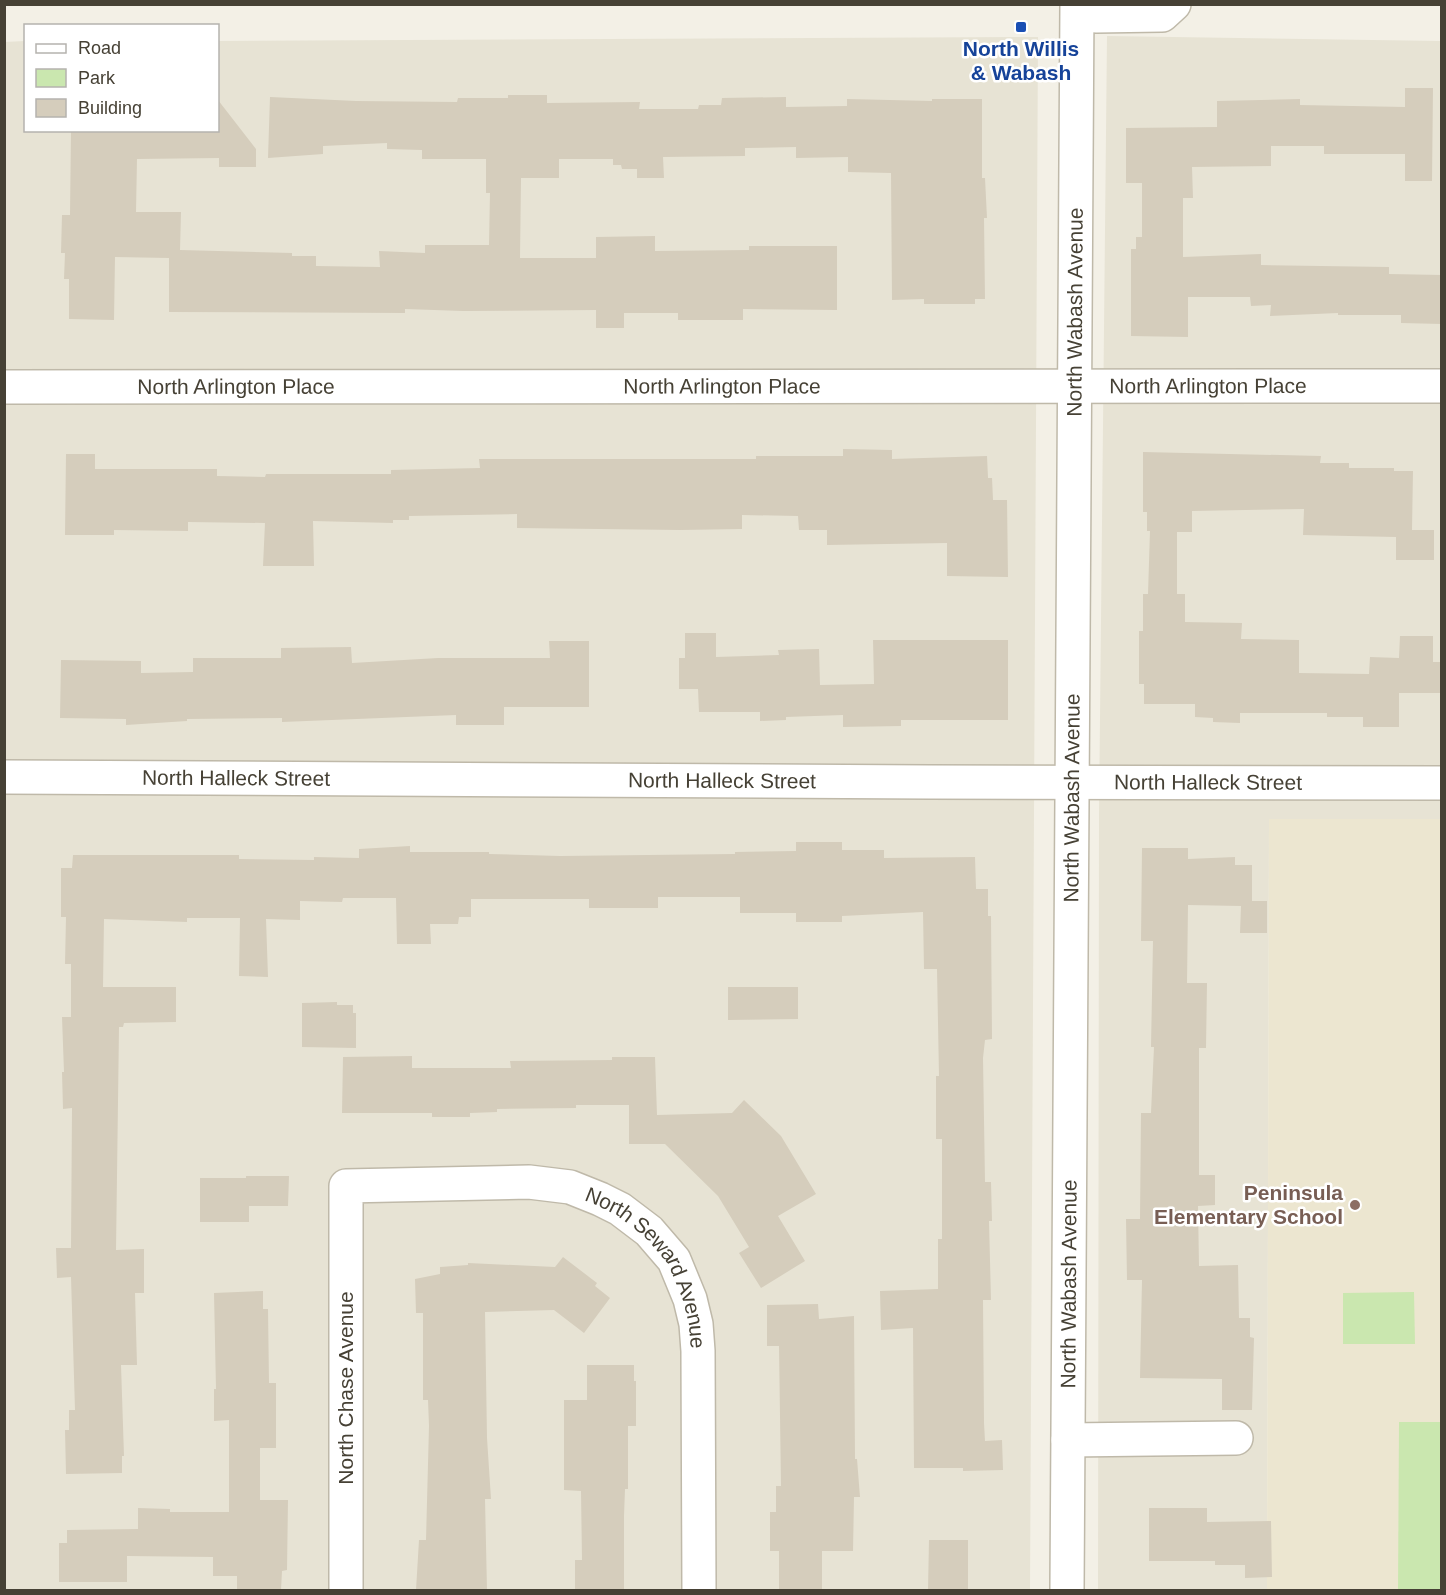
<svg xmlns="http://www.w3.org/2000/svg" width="1446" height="1595" viewBox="0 0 1446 1595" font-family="Helvetica,sans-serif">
	<rect width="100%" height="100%" fill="#f3f0e6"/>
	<g fill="#e7e3d4">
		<path d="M 1107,36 L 1441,41 L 1441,819 L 1269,819 L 1267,1590 L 1098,1590 L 1099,816 Z"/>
		<path d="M 1038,37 L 1030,1590 L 5,1590 L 4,42 L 25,41 L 26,130 L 218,130 L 218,41 Z"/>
	</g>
	<path fill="#ece6d0" d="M 1269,819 L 1441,819 L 1441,1590 L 1267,1590 Z"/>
	<g fill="#cae7af">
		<path d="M 1414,1292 L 1415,1344 L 1343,1344 L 1343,1293 Z"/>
		<path d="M 1399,1422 L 1441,1422 L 1441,1590 L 1398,1590 Z"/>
	</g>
	<g fill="#d5cdbc">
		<path d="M 1405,88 L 1433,88 L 1432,181 L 1405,181 L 1405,154 L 1324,154 L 1324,146 L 1271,146 L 1271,166 L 1192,167 L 1193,198 L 1183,198 L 1183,257 L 1261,254 L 1261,265 L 1389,267 L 1389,274 L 1442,275 L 1442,324 L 1401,323 L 1401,315 L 1338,315 L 1338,313 L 1270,316 L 1271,305 L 1251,306 L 1250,297 L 1188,297 L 1188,337 L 1131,336 L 1131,249 L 1136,249 L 1136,237 L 1142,237 L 1142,183 L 1126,183 L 1126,128 L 1217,127 L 1217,101 L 1300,99 L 1300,105 L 1405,107 Z"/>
		<path d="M 508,95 L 547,95 L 547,103 L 640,102 L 639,109 L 698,109 L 699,105 L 721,105 L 722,98 L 786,97 L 786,107 L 847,106 L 847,99 L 932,101 L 932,99 L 982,99 L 982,178 L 985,178 L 987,218 L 984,218 L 985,299 L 975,299 L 975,304 L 924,304 L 924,299 L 892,300 L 891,173 L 848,172 L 848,157 L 796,158 L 796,147 L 745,148 L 745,156 L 663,157 L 664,178 L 637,178 L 637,169 L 622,169 L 621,165 L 613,165 L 613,159 L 559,159 L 559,178 L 521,178 L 520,258 L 596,258 L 596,237 L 655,236 L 655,251 L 749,250 L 749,246 L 837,246 L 837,310 L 743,309 L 743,320 L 678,320 L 678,313 L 624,313 L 624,328 L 596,328 L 596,310 L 463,311 L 405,309 L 405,313 L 169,312 L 169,258 L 115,257 L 114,320 L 69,319 L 69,279 L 64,279 L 65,253 L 61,253 L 62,215 L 70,215 L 71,130 L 218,130 L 218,100 L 256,149 L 256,167 L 219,167 L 219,158 L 137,159 L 136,212 L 181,212 L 180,250 L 292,253 L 292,256 L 316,256 L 316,266 L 380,267 L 379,251 L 425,253 L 425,245 L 489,245 L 490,193 L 486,193 L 486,159 L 422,159 L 422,150 L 387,149 L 387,143 L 323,146 L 323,154 L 268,158 L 270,97 L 356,101 L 457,102 L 458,98 L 508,98 Z"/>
		<path d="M 843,449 L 892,450 L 892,459 L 987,456 L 988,478 L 992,478 L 993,500 L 1007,500 L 1008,577 L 947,576 L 947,543 L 827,545 L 827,530 L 799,530 L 798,516 L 742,515 L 742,529 L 680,530 L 517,528 L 517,514 L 409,516 L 409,520 L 393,520 L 393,523 L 313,521 L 314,566 L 263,566 L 265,523 L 188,522 L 188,531 L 114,530 L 114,535 L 65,535 L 66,454 L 95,454 L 95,469 L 217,469 L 217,476 L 265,477 L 266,474 L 391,474 L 391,470 L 480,468 L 479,459 L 756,459 L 756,456 L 843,456 Z"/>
		<path d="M 1143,452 L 1321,456 L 1320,463 L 1349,463 L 1349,468 L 1394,468 L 1394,471 L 1413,471 L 1412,530 L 1434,530 L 1434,560 L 1396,560 L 1396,537 L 1303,535 L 1304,509 L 1192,511 L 1192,532 L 1177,532 L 1177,594 L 1185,594 L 1185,622 L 1242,623 L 1241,639 L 1299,640 L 1299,673 L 1369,674 L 1370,657 L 1399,658 L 1400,636 L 1433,636 L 1433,662 L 1442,662 L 1442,693 L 1399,693 L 1399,727 L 1363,727 L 1363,717 L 1327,717 L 1327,713 L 1240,713 L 1240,723 L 1213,722 L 1213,718 L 1195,717 L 1195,704 L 1144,704 L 1144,684 L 1139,684 L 1139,631 L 1143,631 L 1143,594 L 1148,594 L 1150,531 L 1147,531 L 1147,512 L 1143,512 Z"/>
		<path d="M 685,633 L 716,633 L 716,657 L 779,655 L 778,650 L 819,649 L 820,685 L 874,684 L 873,640 L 1008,640 L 1008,720 L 901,720 L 901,726 L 843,727 L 843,715 L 786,717 L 786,720 L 760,721 L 760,712 L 699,712 L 698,689 L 679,689 L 679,658 L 685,658 Z"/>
		<path d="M 549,641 L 589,641 L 589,707 L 504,707 L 504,725 L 456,725 L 456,715 L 282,722 L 282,718 L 187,719 L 187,721 L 126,725 L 126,719 L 60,718 L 61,660 L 141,661 L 141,673 L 193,672 L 193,658 L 281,658 L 281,648 L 351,647 L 352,663 L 438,658 L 550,658 Z"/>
		<path d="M 796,842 L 842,842 L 842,850 L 884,850 L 884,858 L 975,857 L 976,889 L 988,889 L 988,916 L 991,916 L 992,1039 L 985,1040 L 983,1058 L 985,1182 L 991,1182 L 992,1221 L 989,1221 L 991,1300 L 983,1300 L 984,1423 L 985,1441 L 1002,1440 L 1003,1470 L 963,1471 L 963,1468 L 914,1468 L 913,1328 L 881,1330 L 880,1291 L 938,1289 L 938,1239 L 942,1239 L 942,1139 L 936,1139 L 936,1076 L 939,1076 L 937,969 L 924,969 L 923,912 L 842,916 L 842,922 L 796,922 L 796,913 L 740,913 L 740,897 L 658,897 L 658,908 L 589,908 L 589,899 L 471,899 L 471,917 L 459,917 L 458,924 L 430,924 L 431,944 L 397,944 L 396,898 L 343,898 L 342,902 L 300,901 L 300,920 L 266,919 L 268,977 L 239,976 L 240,918 L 187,918 L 187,922 L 104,919 L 103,987 L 176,987 L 176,1022 L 124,1023 L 123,1027 L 119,1027 L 116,1250 L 144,1249 L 144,1293 L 135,1293 L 137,1365 L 121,1365 L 124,1456 L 122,1456 L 122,1473 L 66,1474 L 65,1430 L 69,1430 L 69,1410 L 75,1410 L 71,1277 L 57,1278 L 56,1248 L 71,1248 L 72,1108 L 63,1109 L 62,1072 L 64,1072 L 62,1017 L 71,1017 L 71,964 L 65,964 L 66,917 L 61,917 L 61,868 L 72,868 L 73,855 L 239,855 L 239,859 L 314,860 L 314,857 L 359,858 L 359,849 L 410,846 L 410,852 L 489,852 L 489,854 L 560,856 L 735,854 L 735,852 L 796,851 Z"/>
		<path d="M 1142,848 L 1188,848 L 1188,859 L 1235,857 L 1235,865 L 1252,865 L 1252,901 L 1267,901 L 1267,933 L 1240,933 L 1241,906 L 1188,905 L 1187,983 L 1207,983 L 1206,1048 L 1199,1048 L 1199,1175 L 1215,1175 L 1215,1205 L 1198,1206 L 1199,1266 L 1238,1265 L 1239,1318 L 1250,1318 L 1250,1337 L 1254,1338 L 1252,1410 L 1222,1410 L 1222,1379 L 1140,1378 L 1142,1280 L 1127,1280 L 1126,1219 L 1140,1219 L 1141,1113 L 1151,1113 L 1154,1047 L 1151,1047 L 1153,941 L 1141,941 Z"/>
		<path d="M 728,987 L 798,987 L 798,1019 L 728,1020 Z"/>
		<path d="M 337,1002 L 337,1005 L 353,1005 L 353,1013 L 356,1013 L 356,1048 L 302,1047 L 302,1003 Z"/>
		<path d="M 412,1056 L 412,1068 L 511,1068 L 510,1061 L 612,1060 L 612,1057 L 655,1057 L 657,1115 L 732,1113 L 744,1100 L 781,1136 L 816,1194 L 778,1216 L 805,1261 L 761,1288 L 739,1253 L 749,1247 L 718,1196 L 665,1144 L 629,1144 L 629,1105 L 576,1105 L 576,1108 L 497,1109 L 497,1112 L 470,1113 L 470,1117 L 432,1117 L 432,1113 L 342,1113 L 343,1057 Z"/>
		<path d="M 246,1176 L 289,1176 L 288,1206 L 249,1206 L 249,1222 L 200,1222 L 200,1178 L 246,1178 Z"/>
		<path d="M 563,1257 L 597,1283 L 595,1286 L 610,1298 L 584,1333 L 554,1310 L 485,1312 L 487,1438 L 491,1499 L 485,1499 L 487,1590 L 416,1590 L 419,1540 L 426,1540 L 429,1426 L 428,1400 L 423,1400 L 423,1313 L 416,1313 L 415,1279 L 440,1274 L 440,1267 L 468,1265 L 468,1263 L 555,1267 Z"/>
		<path d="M 263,1291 L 263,1309 L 268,1309 L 269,1383 L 276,1383 L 276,1448 L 260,1448 L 260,1500 L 288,1500 L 287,1570 L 282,1571 L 281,1590 L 237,1590 L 237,1576 L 213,1576 L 213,1557 L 127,1556 L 127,1582 L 59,1582 L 59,1543 L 67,1543 L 67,1530 L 138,1529 L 138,1508 L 170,1509 L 170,1512 L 229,1512 L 229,1420 L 214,1421 L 214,1389 L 216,1389 L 214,1293 Z"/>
		<path d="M 818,1304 L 819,1319 L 854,1316 L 855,1459 L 857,1459 L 860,1497 L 854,1497 L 853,1551 L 822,1551 L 822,1590 L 779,1590 L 779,1551 L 770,1551 L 770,1512 L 776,1512 L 776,1486 L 781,1486 L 779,1346 L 767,1346 L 767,1305 Z"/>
		<path d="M 587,1365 L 634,1365 L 634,1381 L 636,1381 L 636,1426 L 628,1426 L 628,1489 L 625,1489 L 624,1516 L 624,1590 L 575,1590 L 575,1560 L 582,1560 L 581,1491 L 564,1490 L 564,1400 L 587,1400 Z"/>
		<path d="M 1149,1508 L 1207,1508 L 1207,1522 L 1271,1521 L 1272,1577 L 1245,1578 L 1245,1565 L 1215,1565 L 1215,1561 L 1149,1561 Z"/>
		<path d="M 929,1540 L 968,1540 L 968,1590 L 928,1590 Z"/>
	</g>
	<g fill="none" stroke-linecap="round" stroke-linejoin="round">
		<defs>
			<g id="minor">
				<path d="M 1084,4 L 1096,16 L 1162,15 L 1174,4"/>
				<path id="s1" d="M 4,387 L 1442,386"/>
				<path id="s2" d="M 4,777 L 929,782 L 1442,783"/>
				<path d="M 1068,1440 L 1236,1438"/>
				<path id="s3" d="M 346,1590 L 346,1186 L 529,1182 L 570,1187 L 600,1199 L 620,1209 L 649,1231 L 674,1260 L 690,1299 L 696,1324 L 698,1351 L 699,1590"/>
				<path id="s4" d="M 1067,1590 L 1077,4"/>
			</g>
		</defs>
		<use href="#minor" stroke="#bfb9a9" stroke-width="36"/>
		<use href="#minor" stroke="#fff" stroke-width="33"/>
	</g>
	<rect fill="#1a4fb4" stroke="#fff" stroke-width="2" x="1015" y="21" width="12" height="12" rx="3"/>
	<circle fill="#8d6e63" stroke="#fff" stroke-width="2" cx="1355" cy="1205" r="6"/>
	<g text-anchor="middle" stroke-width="5" stroke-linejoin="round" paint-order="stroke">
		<g font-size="21" font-weight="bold" fill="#164399" stroke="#fff">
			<text x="1021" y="56">North Willis<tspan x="1021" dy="24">&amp; Wabash</tspan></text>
		</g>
		<g font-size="21" fill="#464135" stroke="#fff">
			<text dy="7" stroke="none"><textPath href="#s4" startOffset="1278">North Wabash Avenue</textPath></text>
			<text dy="7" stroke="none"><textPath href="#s1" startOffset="232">North Arlington Place</textPath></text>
			<text dy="7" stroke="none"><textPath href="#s1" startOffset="1204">North Arlington Place</textPath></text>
			<text dy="7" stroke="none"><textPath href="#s1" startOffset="718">North Arlington Place</textPath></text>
			<text dy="7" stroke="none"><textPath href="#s2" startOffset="232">North Halleck Street</textPath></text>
			<text dy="7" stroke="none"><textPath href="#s2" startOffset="718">North Halleck Street</textPath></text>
			<text dy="7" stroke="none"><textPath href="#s2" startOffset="1204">North Halleck Street</textPath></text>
			<text dy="7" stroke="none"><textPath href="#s4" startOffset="792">North Wabash Avenue</textPath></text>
			<text dy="7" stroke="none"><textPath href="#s3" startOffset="748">North Seward Avenue</textPath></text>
			<text dy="7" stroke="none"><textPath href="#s4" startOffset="306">North Wabash Avenue</textPath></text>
			<text transform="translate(346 1388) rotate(-90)" y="7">North Chase Avenue</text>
		</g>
		<g font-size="21" font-weight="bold" fill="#785e54" stroke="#fff" text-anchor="end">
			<text x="1343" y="1200">Peninsula<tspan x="1343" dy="24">Elementary School</tspan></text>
		</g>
	</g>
	<rect width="1446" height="1595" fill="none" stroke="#464135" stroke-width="12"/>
	<rect x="24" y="24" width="195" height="108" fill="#ffffff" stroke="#b5b3ae" stroke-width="1.5"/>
	<rect x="36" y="44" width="30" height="9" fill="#ffffff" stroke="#b5b3ae" stroke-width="1.5"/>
	<text x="78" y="54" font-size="18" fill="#464135">Road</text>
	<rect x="36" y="69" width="30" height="18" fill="#cae7af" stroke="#b5b3ae" stroke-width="1.5"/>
	<text x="78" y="84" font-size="18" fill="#464135">Park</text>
	<rect x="36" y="99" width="30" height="18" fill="#d5cdbc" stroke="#b5b3ae" stroke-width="1.5"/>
	<text x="78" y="114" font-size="18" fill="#464135">Building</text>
</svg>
